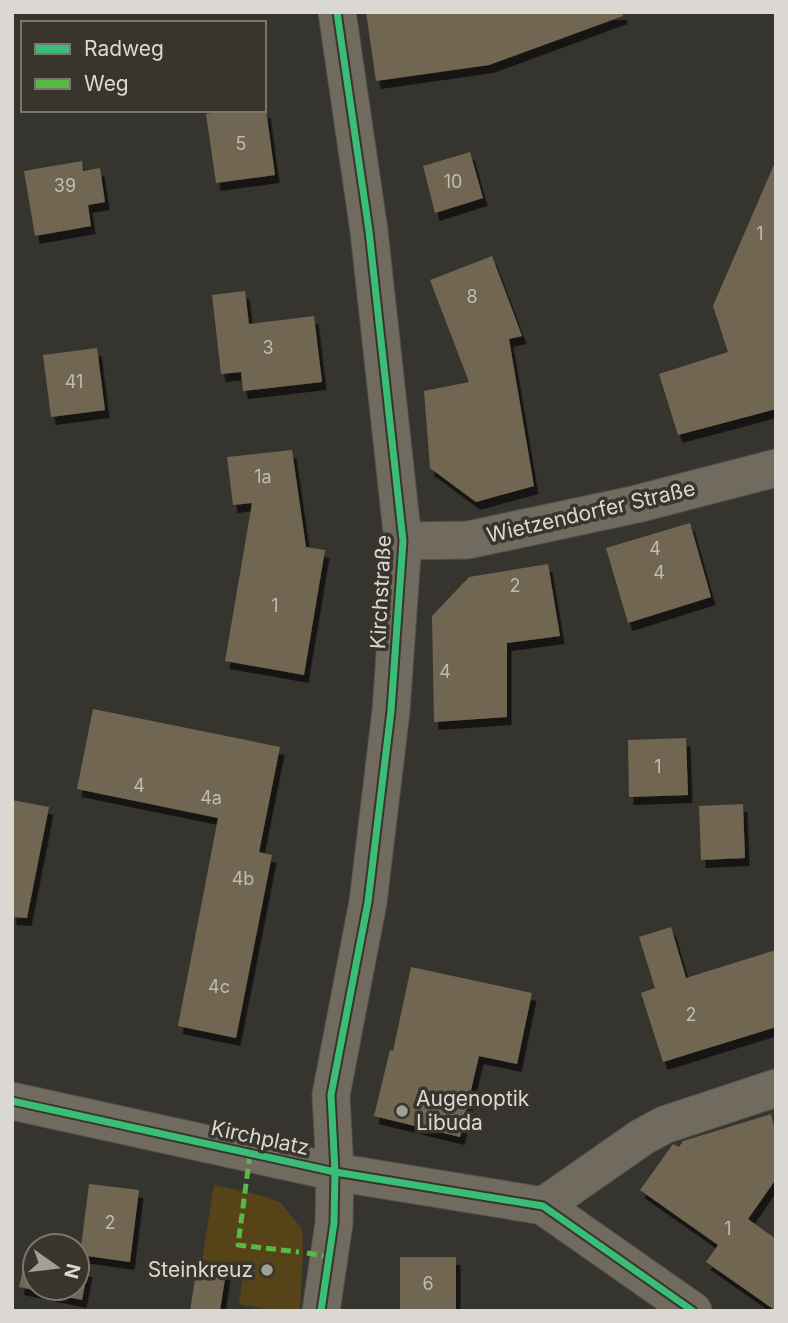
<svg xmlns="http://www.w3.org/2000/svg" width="788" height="1323" viewBox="0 0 788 1323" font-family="Inter,sans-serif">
	<defs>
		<filter id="shadow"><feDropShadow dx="4.5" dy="8" stdDeviation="0" flood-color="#0009"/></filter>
	</defs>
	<rect width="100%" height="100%" fill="#36342f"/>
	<path fill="#574318" d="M 214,1185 L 259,1195 L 280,1202 L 302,1229 L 303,1247 L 300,1311 L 275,1311 L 239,1304 L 244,1267 L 202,1260 Z"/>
	<g fill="#706651" filter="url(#shadow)">
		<path d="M 366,12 L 622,12 L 623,16 L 489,65 L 376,81 Z"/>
		<path d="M 232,110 L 266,110 L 275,175 L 216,183 L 206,114 Z"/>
		<path d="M 470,152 L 483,198 L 435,213 L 423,166 Z"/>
		<path d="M 776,160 L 776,409 L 678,435 L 659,374 L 728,352 L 713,306 Z"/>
		<path d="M 82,161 L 83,171 L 100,168 L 105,202 L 88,205 L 91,226 L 35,236 L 24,171 Z"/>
		<path d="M 492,256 L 522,336 L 509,339 L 534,486 L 476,502 L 430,468 L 424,391 L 469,382 L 430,280 Z"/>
		<path d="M 245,291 L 249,324 L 314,316 L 322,382 L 243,391 L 241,372 L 221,374 L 212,295 Z"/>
		<path d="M 97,348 L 105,410 L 51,417 L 43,355 Z"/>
		<path d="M 292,450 L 306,547 L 325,550 L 304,675 L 225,661 L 252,503 L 233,505 L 227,457 Z"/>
		<path d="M 690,523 L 711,597 L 628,623 L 606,548 Z"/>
		<path d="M 548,564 L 560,636 L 507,643 L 507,717 L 434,722 L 432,616 L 469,577 Z"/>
		<path d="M 93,709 L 280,747 L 259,852 L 272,855 L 236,1038 L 178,1026 L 218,818 L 77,789 Z"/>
		<path d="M 686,738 L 688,795 L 629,797 L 628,740 Z"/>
		<path d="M 12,800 L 49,807 L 27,918 L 12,917 Z"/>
		<path d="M 743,804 L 745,858 L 701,860 L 699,806 Z"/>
		<path d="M 671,927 L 686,978 L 776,950 L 776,1027 L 663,1062 L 641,993 L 655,988 L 639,937 Z"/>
		<path d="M 411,967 L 532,993 L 517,1064 L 479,1056 L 460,1137 L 374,1116 L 390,1050 L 393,1051 Z"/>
		<path d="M 771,1114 L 776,1134 L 776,1179 L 748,1219 L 776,1239 L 776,1311 L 706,1262 L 718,1245 L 640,1190 L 673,1144 L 679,1147 L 683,1141 Z"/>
		<path d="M 89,1184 L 139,1190 L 130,1262 L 80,1255 Z"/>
		<path d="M 26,1256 L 35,1258 L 35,1288 L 77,1288 L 77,1267 L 88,1269 L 82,1300 L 19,1287 Z"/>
		<rect x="400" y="1257" width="56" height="54"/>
		<path d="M 197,1266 L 226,1272 L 220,1311 L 190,1311 Z"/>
	</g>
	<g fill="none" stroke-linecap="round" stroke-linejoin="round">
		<defs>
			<g id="minor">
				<path d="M 403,541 L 468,540 L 637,504 L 776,468"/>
				<path d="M 12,1101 L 335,1172 L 543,1206 L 693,1311"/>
				<path d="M 543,1206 L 642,1137 L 664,1125 L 776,1088"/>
				<path d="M 321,1311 L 334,1223 L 335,1172 L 331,1095 L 368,902 L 391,711 L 403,541 L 369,231 L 337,12"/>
			</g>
		</defs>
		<use href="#minor" stroke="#53514d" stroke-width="39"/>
		<use href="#minor" stroke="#716a5f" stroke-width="37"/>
		<g stroke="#58b947" stroke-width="5" stroke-dasharray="10 5" stroke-linecap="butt">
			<path d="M 250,1154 L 238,1245 L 299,1252"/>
			<path d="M 307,1253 L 330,1257"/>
		</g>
		<defs>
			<g id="cycleway">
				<path d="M 12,1101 L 335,1172 L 543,1206 L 693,1311"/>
				<path d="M 321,1311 L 334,1223 L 335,1172 L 331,1095 L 368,902 L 391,711 L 403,541 L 369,231 L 337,12"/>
			</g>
		</defs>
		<use href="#cycleway" stroke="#39352c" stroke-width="11"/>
		<use href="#cycleway" stroke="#3abd76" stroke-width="7"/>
	</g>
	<g fill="#a19f9a" stroke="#39352c" stroke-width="2.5">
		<circle cx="402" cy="1111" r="7"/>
		<circle cx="267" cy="1270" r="7"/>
	</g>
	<g text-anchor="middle" stroke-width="7" stroke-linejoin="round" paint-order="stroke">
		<g font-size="18" fill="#c0bcb2">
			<text x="241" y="150">5</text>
			<text x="453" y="188">10</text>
			<text x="65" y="192">39</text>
			<text x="760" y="240">1</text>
			<text x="472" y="303">8</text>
			<text x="268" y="354">3</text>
			<text x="74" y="388">41</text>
			<text x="263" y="483">1a</text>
			<text x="655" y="555">4</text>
			<text x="659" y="579">4</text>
			<text x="515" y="592">2</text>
			<text x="275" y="612">1</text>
			<text x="445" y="678">4</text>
			<text x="658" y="773">1</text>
			<text x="139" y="792">4</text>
			<text x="211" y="804">4a</text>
			<text x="243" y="885">4b</text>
			<text x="219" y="993">4c</text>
			<text x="691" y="1021">2</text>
			<text x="110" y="1229">2</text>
			<text x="728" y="1235">1</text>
			<text x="428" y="1290">6</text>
		</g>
		<g font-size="21" fill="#dbd8d3" stroke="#39352c">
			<text transform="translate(591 512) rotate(-13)" y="7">Wietzendorfer Straße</text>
			<text transform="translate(381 592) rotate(-87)" y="7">Kirchstraße</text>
			<text transform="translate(260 1138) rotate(12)" y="7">Kirchplatz</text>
		</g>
		<g font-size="21" fill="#dbd8d3" stroke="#39352c" text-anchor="start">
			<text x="416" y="1106">Augenoptik<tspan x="416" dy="24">Libuda</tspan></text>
			<text x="253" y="1277" text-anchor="end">Steinkreuz</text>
		</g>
	</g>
	<rect width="788" height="1323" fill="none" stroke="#dbd8d3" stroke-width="28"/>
	<rect x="21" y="21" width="245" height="91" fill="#39352c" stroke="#7a766f" stroke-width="2"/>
	<rect x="35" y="44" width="35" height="10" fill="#3abd76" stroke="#7a766f" stroke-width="2"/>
	<text x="84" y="56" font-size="21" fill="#dbd8d3">Radweg</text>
	<rect x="35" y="79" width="35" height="10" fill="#58b947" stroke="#7a766f" stroke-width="2"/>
	<text x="84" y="91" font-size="21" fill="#dbd8d3">Weg</text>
	<g transform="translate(56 1267) rotate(104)"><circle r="33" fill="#39352c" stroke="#7a766f" stroke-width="2"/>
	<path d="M0-5L12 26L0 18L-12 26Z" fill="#a19f9a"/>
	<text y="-10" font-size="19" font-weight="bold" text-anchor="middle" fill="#dbd8d3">N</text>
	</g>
</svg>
